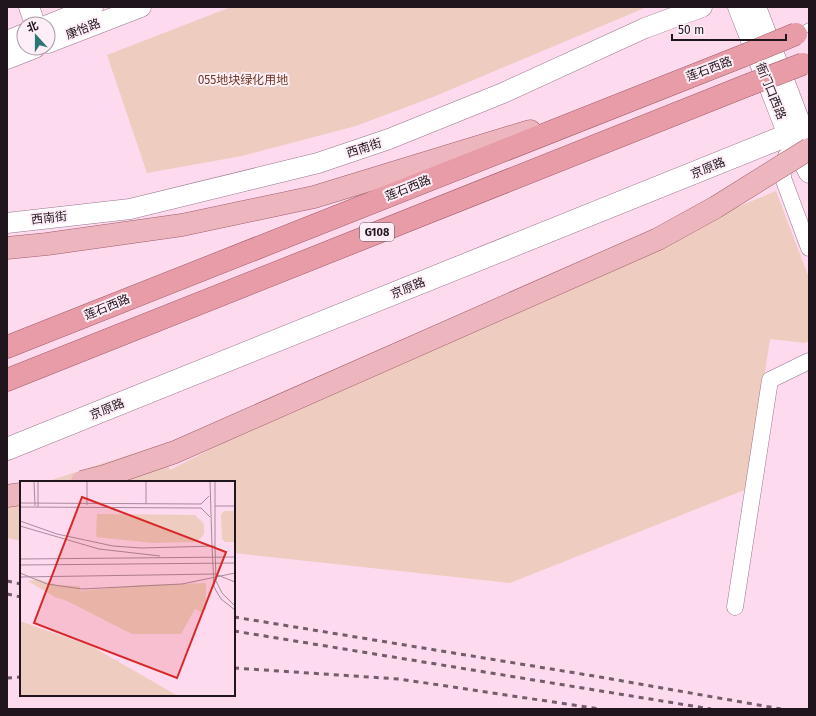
<svg xmlns="http://www.w3.org/2000/svg" width="816" height="716" viewBox="0 0 816 716" font-family="'Fira Sans','Noto Sans SC',sans-serif">
	<rect width="100%" height="100%" fill="#fedaef"/>
	<g fill="#eeccbf">
		<path d="M 231,7 L 647,7 L 433,97 L 356,126 L 242,156 L 147,173 L 107,55 Z"/>
		<path d="M 776,191 L 809,278 L 809,341 L 805,343 L 770,339 L 747,489 L 510,583 L 234,553 L 234,482 L 45,482 L 160,445 L 170,470 L 452,325 Z"/>
		<path d="M 21,483 L 21,541 L 7,538 L 7,484 Z"/>
	</g>
	<g fill="none" stroke-linecap="round" stroke-linejoin="round">
		<defs>
			<path id="service" d="M 796,34 L 809,27"/>
			<g id="minor">
				<path d="M 786,156 L 783,178 L 809,248"/>
				<path d="M 735,607 L 770,380 L 809,361"/>
			</g>
			<g id="tertiary">
				<path d="M 29,7 L 35,24"/>
				<path d="M 738,7 L 788,135 L 809,173"/>
				<path d="M 756,7 L 803,130 L 809,139"/>
				<path d="M 48,25 L 93,7"/>
				<path d="M 7,41 L 24,34"/>
				<path d="M 48,43 L 141,7"/>
				<path d="M 7,59 L 35,48"/>
				<path d="M 7,223 L 130,209 L 318,163 L 389,139 L 503,93 L 645,28 L 702,7"/>
			</g>
			<path id="secondary" d="M 7,449 L 788,135 L 803,130 L 809,130"/>
			<g id="primary">
				<path d="M 7,248 L 47,244 L 182,225 L 314,197 L 530,131"/>
				<path d="M 7,496 L 21,494"/>
			</g>
			<g id="trunk">
				<path d="M 7,347 L 745,55"/>
				<path d="M 7,380 L 748,85"/>
			</g>
		</defs>
		<use href="#service" stroke="#96768a" stroke-width="9"/>
		<use href="#minor" stroke="#96768a" stroke-width="17"/>
		<use href="#tertiary" stroke="#96768a" stroke-width="21"/>
		<use href="#secondary" stroke="#96768a" stroke-width="23"/>
		<use href="#primary" stroke="#9e5d68" stroke-width="23"/>
		<use href="#trunk" stroke="#9e5d68" stroke-width="23"/>
		<use href="#service" stroke="#fff" stroke-width="8"/>
		<use href="#minor" stroke="#fff" stroke-width="16"/>
		<use href="#tertiary" stroke="#fff" stroke-width="20"/>
		<use href="#secondary" stroke="#fff" stroke-width="22"/>
		<use href="#primary" stroke="#edb5bd" stroke-width="22"/>
		<use href="#trunk" stroke="#e79ca7" stroke-width="22"/>
		<g stroke="#725d6a" stroke-width="3" stroke-dasharray="5 5" stroke-linecap="butt">
			<path d="M 7,581 L 21,584"/>
			<path d="M 7,594 L 21,597"/>
			<path d="M 234,617 L 600,677 L 781,709"/>
			<path d="M 234,631 L 711,709"/>
			<path d="M 234,668 L 399,679 L 600,709"/>
			<path d="M 7,678 L 21,677"/>
		</g>
		<defs>
			<path id="primary-bridge" d="M 82,482 L 105,476 L 175,452 L 658,239 L 716,207 L 809,149"/>
			<g id="trunk-bridge">
				<path d="M 745,55 L 796,34"/>
				<path d="M 748,85 L 803,64"/>
			</g>
		</defs>
		<use href="#primary-bridge" stroke="#9e5d68" stroke-width="23" stroke-linecap="butt"/>
		<use href="#trunk-bridge" stroke="#9e5d68" stroke-width="23" stroke-linecap="butt"/>
		<use href="#primary-bridge" stroke="#edb5bd" stroke-width="22"/>
		<use href="#trunk-bridge" stroke="#e79ca7" stroke-width="22"/>
	</g>
	<g text-anchor="middle" stroke-width="4" stroke-linejoin="round" paint-order="stroke">
		<rect fill="#fdeef7" stroke="#63565e" stroke-width="1" x="360" y="223" width="34" height="18" rx="3"/>
		<g font-size="11" font-weight="bold" fill="#21151d">
			<text x="377" y="236">G108</text>
		</g>
		<g font-size="12" fill="#21151d" stroke="#fdeef7">
			<text transform="translate(83 29) rotate(-21)" y="4">康怡路</text>
			<text transform="translate(709 69) rotate(-21)" y="4">莲石西路</text>
			<text transform="translate(771 91) rotate(68)" y="4">衙门口西路</text>
			<text transform="translate(364 148) rotate(-18)" y="4">西南街</text>
			<text transform="translate(708 168) rotate(-22)" y="4">京原路</text>
			<text transform="translate(408 188) rotate(-22)" y="4">莲石西路</text>
			<text transform="translate(49 218) rotate(-6)" y="4">西南街</text>
			<text transform="translate(408 288) rotate(-22)" y="4">京原路</text>
			<text transform="translate(107 307) rotate(-22)" y="4">莲石西路</text>
			<text transform="translate(107 409) rotate(-22)" y="4">京原路</text>
		</g>
		<g font-size="12" fill="#713822" stroke="#fdeef7">
			<text x="243" y="84">055地块绿化用地</text>
		</g>
	</g>
	<g transform="translate(20 481)">
		<rect width="215" height="215" fill="#fedaef"/>
		<path d="M 204,30 L 215,30 L 215,61 L 205,61 L 202,58 L 201,34 ZM 77,33 L 175,34 L 184,43 L 184,53 L 177,61 L 132,62 L 76,56 ZM 18,98 L 38,104 L 60,105 L 60,110 L 120,104 L 186,102 L 186,128 L 181,131 L 175,128 L 161,153 L 112,153 L 47,120 L 35,116 L 8,100 ZM 0,140 L 71,165 L 158,215 L 0,215 Z" fill="#eeccbf"/>
		<path fill="none" stroke="#a68b9b" stroke-width="1" d="M 14,0 L 15,25M 18,0 L 18,26M 67,0 L 67,24M 126,0 L 126,23M 190,0 L 192,65M 0,22 L 181,23 L 189,15M 195,25 L 215,25M 0,26 L 181,27 L 190,36M 0,40 L 37,53 L 93,65 L 121,67 L 195,65 L 196,100 L 202,112 L 215,125M 0,45 L 79,68 L 140,75M 192,65 L 194,106 L 201,118 L 215,129M 195,65 L 195,0M 0,78 L 215,76M 0,84 L 215,82M 0,92 L 27,103 L 62,108 L 162,103 L 215,92M 0,96 L 195,93 L 215,101"/>
		<path fill="#d62828" fill-opacity="0.15" stroke="#d62828" stroke-width="2" d="M 62,16 L 206,71 L 157,197 L 14,142 Z"/>
		<rect width="215" height="215" fill="none" stroke="#21151d" stroke-width="2"/>
	</g>
	<rect width="816" height="716" fill="none" stroke="#21151d" stroke-width="16"/>
	<g transform="translate(36 36) rotate(339)"><circle r="19" fill="#fdeef7" stroke="#a597a0"/>
	<path d="M0-3L7 15L0 10L-7 15Z" fill="#2d7673"/>
	<text y="-6" font-size="11" font-weight="bold" text-anchor="middle" fill="#21151d">北</text>
	</g>
	<path d="M672 34v6h114v-6" fill="none" stroke="#21151d" stroke-width="2"/>
	<text x="678" y="34" font-size="12" fill="#21151d" stroke="#fdeef7" stroke-width="3" paint-order="stroke">50 m</text>
</svg>
